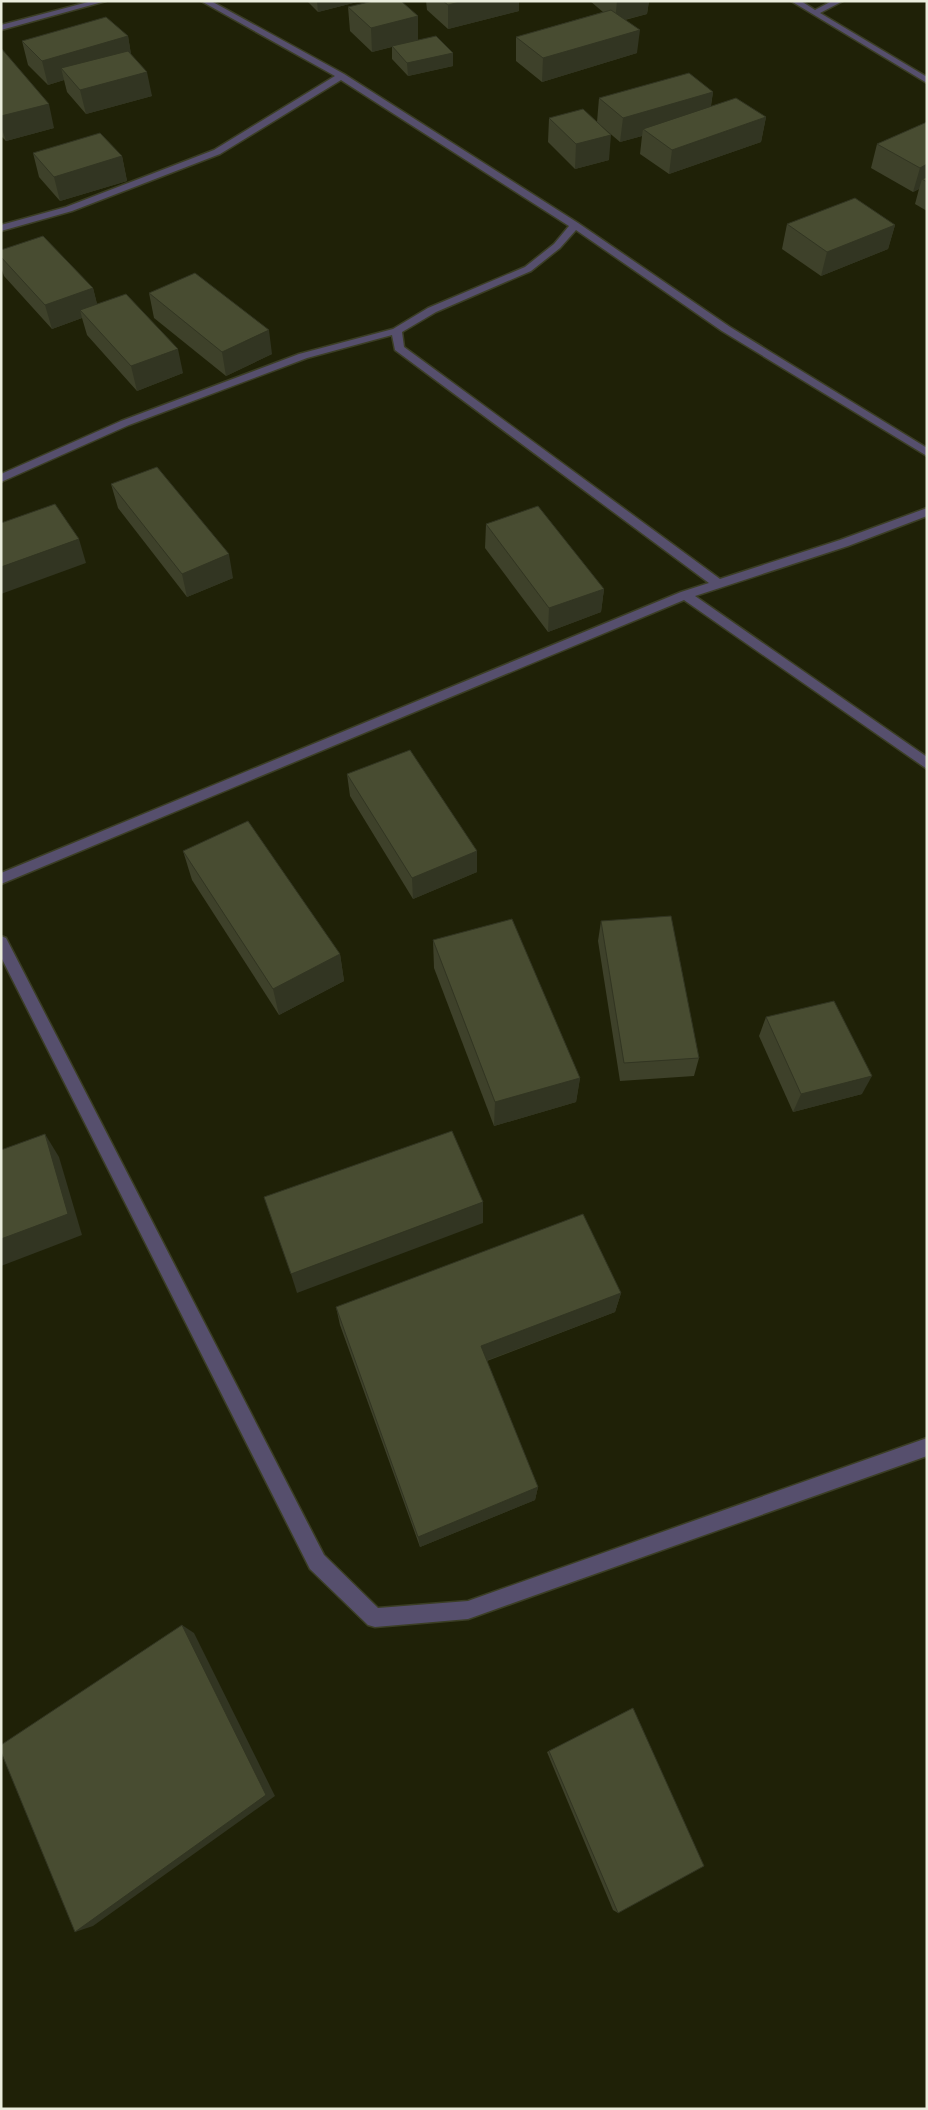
<svg xmlns="http://www.w3.org/2000/svg" width="928" height="2110" viewBox="0 0 928 2110" font-family="Helvetica,sans-serif">
	<rect width="100%" height="100%" fill="#1f2107"/>
	<g fill="none" stroke-linecap="round" stroke-linejoin="round">
		<defs>
			<g id="minor">
				<path d="M 92,1 L 106,1 L 1,30 L 1,25 Z"/>
				<path d="M 201,1 L 211,1 L 344,74 L 578,223 L 730,327 L 927,448 L 927,456 L 722,331 L 576,230 L 560,248 L 531,271 L 436,312 L 402,332 L 404,347 L 720,579 L 840,540 L 927,508 L 927,516 L 848,546 L 695,596 L 927,757 L 927,769 L 684,600 L 1,884 L 1,873 L 681,592 L 709,583 L 395,350 L 392,335 L 307,358 L 129,425 L 1,482 L 1,474 L 121,421 L 299,354 L 393,329 L 428,308 L 525,267 L 554,244 L 569,226 L 341,80 L 220,154 L 72,211 L 1,231 L 1,225 L 66,207 L 214,150 L 335,76 Z"/>
				<path d="M 791,1 L 801,1 L 815,10 L 832,1 L 843,1 L 820,13 L 927,77 L 927,83 Z"/>
				<path d="M 1,936 L 6,938 L 324,1555 L 378,1608 L 468,1601 L 927,1438 L 927,1456 L 468,1619 L 375,1627 L 368,1625 L 310,1569 L 1,957 Z"/>
			</g>
		</defs>
		<use href="#minor" stroke="#3b3e25" stroke-width="3"/>
		<use href="#minor" fill="#564f6d" fill-rule="evenodd"/>
	</g>
	<g fill="#3e412a">
		<path d="M 307,1 L 357,1 L 357,2 L 318,12 Z"/>
		<path d="M 426,1 L 519,1 L 519,11 L 448,29 L 427,10 Z"/>
		<path d="M 590,1 L 649,1 L 647,14 L 625,20 L 637,53 L 542,82 L 516,61 L 516,37 L 603,12 Z"/>
		<path d="M 348,7 L 418,16 L 418,40 L 453,53 L 453,66 L 408,76 L 392,59 L 392,47 L 372,52 L 350,31 Z"/>
		<path d="M 128,36 L 131,55 L 152,96 L 86,114 L 67,92 L 64,80 L 48,85 L 28,65 L 22,41 Z"/>
		<path d="M 1,48 L 54,128 L 6,141 L 1,136 Z"/>
		<path d="M 713,92 L 711,106 L 766,117 L 761,142 L 669,174 L 640,154 L 642,136 L 620,142 L 600,125 L 609,160 L 575,169 L 548,142 L 549,118 L 597,122 L 599,98 Z"/>
		<path d="M 927,122 L 927,211 L 915,204 L 919,189 L 913,192 L 871,168 L 877,144 Z"/>
		<path d="M 33,153 L 122,156 L 127,181 L 60,201 L 39,177 Z"/>
		<path d="M 787,224 L 895,225 L 888,249 L 821,276 L 782,249 Z"/>
		<path d="M 1,250 L 93,288 L 97,304 L 183,373 L 137,391 L 87,335 L 82,318 L 52,329 L 4,276 L 1,267 Z"/>
		<path d="M 149,293 L 272,354 L 226,376 L 154,318 Z"/>
		<path d="M 111,484 L 233,578 L 187,597 L 118,508 Z"/>
		<path d="M 486,524 L 604,589 L 601,612 L 548,632 L 485,548 Z"/>
		<path d="M 347,774 L 477,851 L 477,872 L 413,899 L 350,796 Z"/>
		<path d="M 183,851 L 340,954 L 344,981 L 279,1015 L 192,880 Z"/>
		<path d="M 601,921 L 699,1058 L 694,1076 L 620,1081 L 598,941 Z"/>
		<path d="M 433,940 L 580,1078 L 576,1102 L 494,1126 L 434,968 Z"/>
		<path d="M 766,1017 L 862,1094 L 793,1112 L 759,1036 Z"/>
		<path d="M 621,1293 L 615,1312 L 487,1361 L 538,1487 L 535,1500 L 420,1547 L 340,1325 L 336,1307 Z"/>
		<path d="M 633,1708 L 618,1913 L 613,1910 L 547,1752 Z"/>
	</g>
	<g fill="#323522">
		<path d="M 317,1 L 357,1 L 357,2 L 318,12 Z"/>
		<path d="M 464,1 L 519,1 L 519,11 L 448,29 L 448,5 Z"/>
		<path d="M 617,1 L 649,1 L 647,14 L 615,22 Z"/>
		<path d="M 418,16 L 418,40 L 372,52 L 371,28 Z"/>
		<path d="M 640,30 L 637,53 L 542,82 L 543,58 Z"/>
		<path d="M 128,36 L 132,60 L 61,68 L 64,80 L 48,85 L 42,61 Z"/>
		<path d="M 453,53 L 453,66 L 408,76 L 407,63 Z"/>
		<path d="M 147,72 L 152,96 L 86,114 L 80,90 Z"/>
		<path d="M 713,92 L 709,116 L 643,129 L 642,136 L 620,142 L 623,118 Z"/>
		<path d="M 49,104 L 54,128 L 6,141 L 1,126 L 1,116 Z"/>
		<path d="M 766,117 L 761,142 L 669,174 L 672,150 Z"/>
		<path d="M 611,135 L 609,160 L 575,169 L 576,144 Z"/>
		<path d="M 122,156 L 127,181 L 60,201 L 54,177 Z"/>
		<path d="M 927,164 L 927,182 L 922,179 L 919,189 L 913,192 L 920,168 Z"/>
		<path d="M 895,225 L 888,249 L 821,276 L 827,252 Z"/>
		<path d="M 93,288 L 99,312 L 80,310 L 82,318 L 52,329 L 45,305 Z"/>
		<path d="M 269,330 L 272,354 L 226,376 L 222,352 Z"/>
		<path d="M 178,349 L 183,373 L 137,391 L 131,366 Z"/>
		<path d="M 79,539 L 86,563 L 1,594 L 1,567 Z"/>
		<path d="M 229,554 L 233,578 L 187,597 L 182,574 Z"/>
		<path d="M 604,589 L 601,612 L 548,632 L 549,608 Z"/>
		<path d="M 477,851 L 477,872 L 413,899 L 412,878 Z"/>
		<path d="M 340,954 L 344,981 L 279,1015 L 273,989 Z"/>
		<path d="M 872,1076 L 862,1094 L 793,1112 L 801,1094 Z"/>
		<path d="M 580,1078 L 576,1102 L 494,1126 L 495,1102 Z"/>
		<path d="M 45,1134 L 59,1157 L 82,1235 L 1,1266 L 1,1239 Z"/>
		<path d="M 483,1202 L 483,1223 L 297,1293 L 291,1274 Z"/>
		<path d="M 621,1293 L 615,1312 L 480,1363 L 481,1346 Z"/>
		<path d="M 538,1487 L 535,1500 L 420,1547 L 418,1537 Z"/>
		<path d="M 182,1625 L 194,1633 L 275,1796 L 93,1926 L 75,1932 Z"/>
	</g>
	<g fill="#484c31" stroke="#323522">
		<path d="M 373,1 L 401,1 L 418,16 L 371,28 L 348,7 Z"/>
		<path d="M 443,1 L 464,1 L 448,5 Z"/>
		<path d="M 611,10 L 640,30 L 543,58 L 516,37 Z"/>
		<path d="M 106,17 L 128,36 L 42,61 L 22,41 Z"/>
		<path d="M 436,36 L 453,53 L 407,63 L 392,46 Z"/>
		<path d="M 1,48 L 49,104 L 1,116 Z"/>
		<path d="M 128,51 L 147,72 L 80,90 L 61,68 Z"/>
		<path d="M 689,73 L 713,92 L 623,118 L 599,98 Z"/>
		<path d="M 736,98 L 766,117 L 672,150 L 643,129 Z"/>
		<path d="M 583,109 L 611,135 L 576,144 L 549,118 Z"/>
		<path d="M 927,122 L 927,164 L 920,168 L 877,144 Z"/>
		<path d="M 100,133 L 122,156 L 54,177 L 33,153 Z"/>
		<path d="M 927,177 L 927,182 L 922,179 Z"/>
		<path d="M 855,198 L 895,225 L 827,252 L 787,224 Z"/>
		<path d="M 43,236 L 93,288 L 45,305 L 1,257 L 1,250 Z"/>
		<path d="M 195,273 L 269,330 L 222,352 L 149,293 Z"/>
		<path d="M 126,294 L 178,349 L 131,366 L 80,310 Z"/>
		<path d="M 157,467 L 229,554 L 182,574 L 111,484 Z"/>
		<path d="M 55,504 L 79,539 L 1,567 L 1,523 Z"/>
		<path d="M 538,506 L 604,589 L 549,608 L 486,524 Z"/>
		<path d="M 410,750 L 477,851 L 412,878 L 347,774 Z"/>
		<path d="M 248,821 L 340,954 L 273,989 L 183,851 Z"/>
		<path d="M 671,916 L 699,1058 L 624,1063 L 601,921 Z"/>
		<path d="M 512,919 L 580,1078 L 495,1102 L 433,940 Z"/>
		<path d="M 834,1001 L 872,1076 L 801,1094 L 766,1017 Z"/>
		<path d="M 452,1131 L 483,1202 L 291,1274 L 264,1197 Z"/>
		<path d="M 45,1134 L 68,1214 L 1,1239 L 1,1150 Z"/>
		<path d="M 583,1214 L 621,1293 L 481,1346 L 538,1487 L 418,1537 L 336,1307 Z"/>
		<path d="M 182,1625 L 266,1795 L 75,1932 L 1,1752 L 1,1745 Z"/>
		<path d="M 633,1708 L 704,1866 L 618,1913 L 549,1751 Z"/>
	</g>
	<rect width="928" height="2110" fill="none" stroke="#eaeddd" stroke-width="5"/>
</svg>
